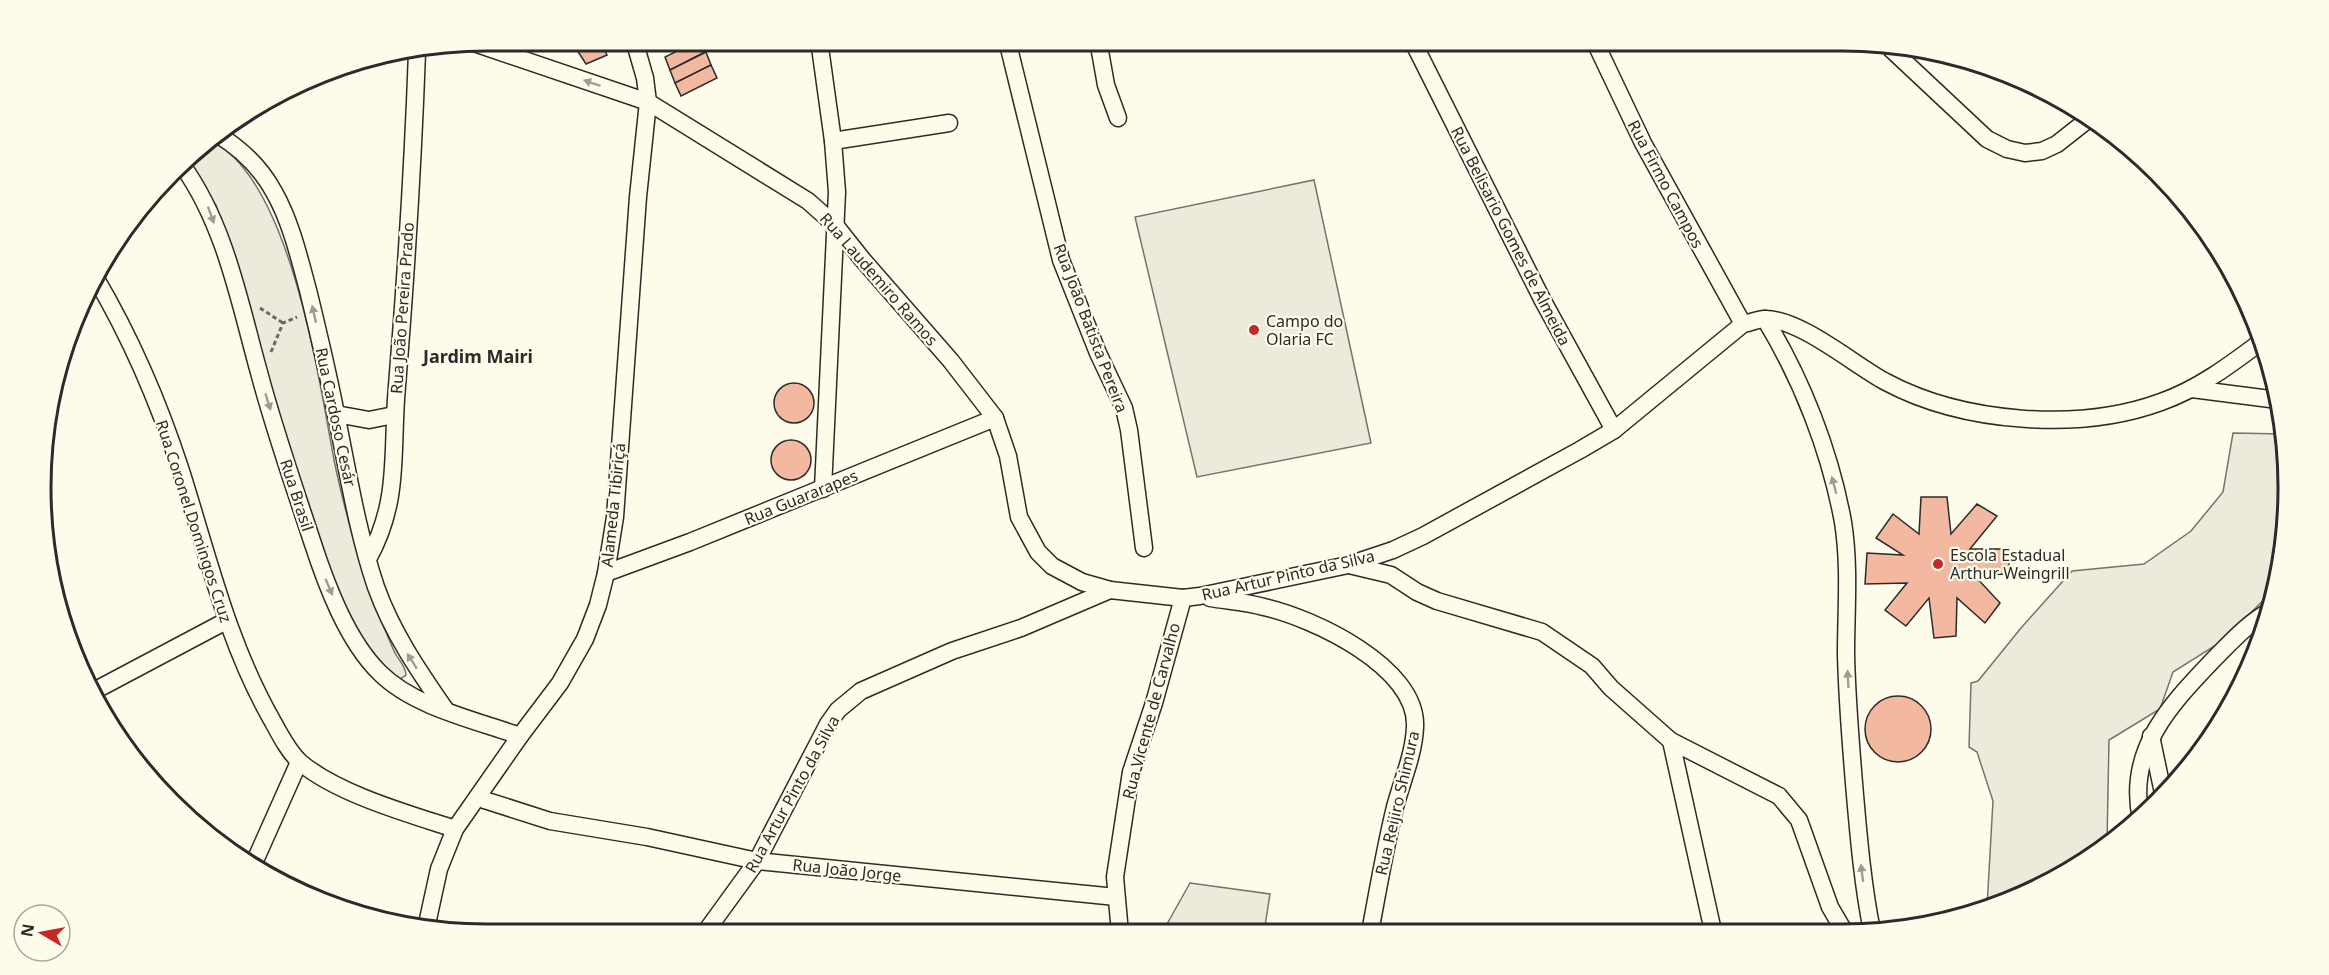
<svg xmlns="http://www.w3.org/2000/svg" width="2329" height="975" viewBox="0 0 2329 975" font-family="'Noto Sans',sans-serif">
	<rect width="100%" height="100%" fill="#fdfbea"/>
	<g fill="#ecebdb" stroke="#74746e" stroke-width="1.5">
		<path d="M 209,140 C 290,175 319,380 334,460 C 341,494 350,528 360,562 C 369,592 381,621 394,651 C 398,660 405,664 406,675 L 400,679 L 377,663 L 344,608 L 306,511 L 216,205 L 185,161 L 193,151 Z"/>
		<path d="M 1314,180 L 1371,443 L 1197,477 L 1135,217 Z"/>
		<path d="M 2233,433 L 2284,434 L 2288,458 L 2285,545 L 2273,594 L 2268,596 L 2221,642 L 2173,672 L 2160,709 L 2109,740 L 2107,842 L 2013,900 L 1987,907 L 1993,801 L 1977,752 L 1969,747 L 1971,683 L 1978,681 L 2021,628 L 2072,571 L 2144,564 L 2191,531 L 2223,492 Z"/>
		<path d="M 1190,883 L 1270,894 L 1264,932 L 1162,933 Z"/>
	</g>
	<g fill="#f2b8a0" stroke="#2b2b2b" stroke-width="1.5">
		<path d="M 559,40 L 600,40 L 607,55 L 586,64 L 577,50 L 561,46 Z"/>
		<path d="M 699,40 L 705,52 L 670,70 L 665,57 Z"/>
		<path d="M 706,52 L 711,65 L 675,83 L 670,70 Z"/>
		<path d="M 711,65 L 717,78 L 681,96 L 675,83 Z"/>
		<circle cx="794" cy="403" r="20"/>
		<circle cx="791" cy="460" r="20"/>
		<path d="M 1921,497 L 1947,497 L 1951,534 L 1977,504 L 1997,516 L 1970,549 L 2009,549 L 2009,574 L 1974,575 L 2000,603 L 1985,623 L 1957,598 L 1956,636 L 1934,638 L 1929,598 L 1906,626 L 1885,610 L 1907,583 L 1865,584 L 1867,553 L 1903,555 L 1876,538 L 1893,514 L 1919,534 Z"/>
		<circle cx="1898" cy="729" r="33"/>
	</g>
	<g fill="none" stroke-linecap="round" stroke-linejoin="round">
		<defs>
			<g id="minor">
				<path d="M 819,40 L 833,141 L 837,192 L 823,489"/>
				<path d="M 1007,40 L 1061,260 L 1098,353 L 1124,408 L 1129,430 L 1144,548"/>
				<path d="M 1098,40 L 1106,85 L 1118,118"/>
				<path d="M 1412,40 L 1543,301 L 1614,430"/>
				<path d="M 1594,40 L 1643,143 L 1743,324"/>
				<path d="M 474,43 L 648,102 L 808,201 L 835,225 L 862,259 L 951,361 L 995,418 L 1008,456 L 1019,517 L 1038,552 L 1052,566 L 1082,582 L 1110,590"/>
				<path d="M 1891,49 L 1987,139 L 2007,149 L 2025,153 L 2042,151 L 2057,144 L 2090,118"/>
				<path d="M 217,134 C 240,148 261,168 274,192 C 291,222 299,257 308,290 C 318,331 328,373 336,414 C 348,472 357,531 376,587 C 392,632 418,670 445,709"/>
				<path d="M 833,141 L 949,123"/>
				<path d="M 182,165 C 226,226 240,305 260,376 C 275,432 294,486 312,541 C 326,584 347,641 380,673 C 414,707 475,720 520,736"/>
				<path d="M 95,277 C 131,338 159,403 181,471 C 208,556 228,644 273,722 C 280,735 290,754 301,763 C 338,794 409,814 455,829"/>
				<path d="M 1765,319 C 1802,380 1830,451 1843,522 C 1850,566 1846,610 1846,654 C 1847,701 1851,748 1855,795 C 1859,841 1863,886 1872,931"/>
				<path d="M 2192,389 L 2278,400"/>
				<path d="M 336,414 L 369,420 L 394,415"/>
				<path d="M 368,559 C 401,500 391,450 397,386 C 406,275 413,164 417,52"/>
				<path d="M 1349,565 L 1391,575 L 1417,592 L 1437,601 L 1542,632 L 1592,666 L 1611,688 L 1671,741 L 1779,796 L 1799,820 L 1830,907 L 1844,931"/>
				<path d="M 606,573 L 690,542 L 995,418"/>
				<path d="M 1210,598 C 1228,601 1246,602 1264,607 C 1313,618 1418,667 1415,727 C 1414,754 1402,781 1395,807 C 1385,848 1378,890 1370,932"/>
				<path d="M 92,692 L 226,621"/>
				<path d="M 2151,736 L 2163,793"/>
				<path d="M 1671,741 L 1713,931"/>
				<path d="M 478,798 L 550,821 L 647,837 L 757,861 L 1116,897"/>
				<path d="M 2141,819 C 2126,750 2171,704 2214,659 C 2231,642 2249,622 2270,611"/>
				<path d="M 254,863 L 299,762"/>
				<path d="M 427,924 L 439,869 L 455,829 L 520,736 L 560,683 L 585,639 L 598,605 L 606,573 L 615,517 L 638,197 L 648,102 L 645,78 L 634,40"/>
				<path d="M 1120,933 L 1115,877 L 1131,772 L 1154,703 L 1183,598"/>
				<path d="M 704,934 L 757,861 L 828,724 L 838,710 L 861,691 L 952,651 L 1021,628 L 1110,590 L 1183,598 L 1200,596 L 1348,565 L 1393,550 L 1423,536 L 1580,450 L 1614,430 L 1743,324 C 1750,323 1758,319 1765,319 C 1801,319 1854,365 1886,382 C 1963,423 2079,432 2161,402 C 2198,389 2230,365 2262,341"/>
			</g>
		</defs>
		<use href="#minor" stroke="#2b2b2b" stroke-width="19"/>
		<g stroke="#6a6964" stroke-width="3" stroke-dasharray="4.5 3" stroke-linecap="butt">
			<path d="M 260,308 L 283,323"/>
			<path d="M 271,352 L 283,323 L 297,317"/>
		</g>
		<use href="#minor" stroke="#fdfbea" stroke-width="16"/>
	</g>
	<defs><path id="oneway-solid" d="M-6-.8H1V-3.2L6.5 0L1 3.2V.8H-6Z" transform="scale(1.5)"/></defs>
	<g fill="#9e9d94">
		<use href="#oneway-solid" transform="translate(592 83) rotate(-161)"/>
		<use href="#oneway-solid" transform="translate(211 215) rotate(70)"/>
		<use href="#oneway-solid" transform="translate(314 314) rotate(-103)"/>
		<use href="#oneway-solid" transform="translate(268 402) rotate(73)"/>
		<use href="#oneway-solid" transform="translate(1834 485) rotate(-105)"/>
		<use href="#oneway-solid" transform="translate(329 587) rotate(67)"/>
		<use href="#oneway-solid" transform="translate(412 661) rotate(-122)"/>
		<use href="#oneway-solid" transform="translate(1848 679) rotate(-93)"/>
		<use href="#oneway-solid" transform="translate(1862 873) rotate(-97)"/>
	</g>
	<g fill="#c62828" stroke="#fdfbea" stroke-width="2">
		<circle cx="1254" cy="330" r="6"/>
		<circle cx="1938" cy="564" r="6"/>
	</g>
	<g text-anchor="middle" stroke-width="4.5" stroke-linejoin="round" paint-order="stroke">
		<g font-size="16" fill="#2b2b2b" stroke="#fdfbea">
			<text transform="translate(1666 184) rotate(62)" y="6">Rua Firmo Campos</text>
			<text transform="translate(1511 236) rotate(63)" y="6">Rua Belisario Gomes de Almeida</text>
			<text transform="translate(879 279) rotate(49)" y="6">Rua Laudemiro Ramos</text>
			<text transform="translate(402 308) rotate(-86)" y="6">Rua João Pereira Prado</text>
			<text transform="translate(1091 328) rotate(69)" y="6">Rua João Batista Pereira</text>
			<text transform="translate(336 417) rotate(78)" y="6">Rua Cardoso Cesár</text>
			<text transform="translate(297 495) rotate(72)" y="6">Rua Brasil</text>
			<text transform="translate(801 497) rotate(-22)" y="6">Rua Guararapes</text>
			<text transform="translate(613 505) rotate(-84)" y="6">Alameda Tibiriçá</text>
			<text transform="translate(194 521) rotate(72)" y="6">Rua Coronel Domingos Cruz</text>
			<text transform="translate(1288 575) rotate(-13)" y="6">Rua Artur Pinto da Silva</text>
			<text transform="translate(1151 711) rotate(-75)" y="6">Rua Vicente de Carvalho</text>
			<text transform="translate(792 794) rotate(-61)" y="6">Rua Artur Pinto da Silva</text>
			<text transform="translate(1397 803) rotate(-77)" y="6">Rua Reijiro Shimura</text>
			<text transform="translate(847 870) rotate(6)" y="6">Rua João Jorge</text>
		</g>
		<g font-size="16" fill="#2b2b2b" stroke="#fdfbea" text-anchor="start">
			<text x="1266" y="327">Campo do<tspan x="1266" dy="18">Olaria FC</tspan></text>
			<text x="1950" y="561">Escola Estadual<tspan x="1950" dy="18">Arthur Weingrill</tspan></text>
		</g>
		<g font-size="18" font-weight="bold" fill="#2b2b2b" stroke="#fdfbea">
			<text x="478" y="363">Jardim Mairi</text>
		</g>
	</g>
	<path d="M0 0H2329V975H0ZM487 51H1842A436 436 0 0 1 2278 487V488A436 436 0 0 1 1842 924H487A436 436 0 0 1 51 488V487A436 436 0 0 1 487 51Z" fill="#fdfbea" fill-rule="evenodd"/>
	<path fill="none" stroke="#2b2b2b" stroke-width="3" d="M487 51H1842A436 436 0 0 1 2278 487V488A436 436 0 0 1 1842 924H487A436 436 0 0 1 51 488V487A436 436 0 0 1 487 51Z"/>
	<g transform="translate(42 933) rotate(280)"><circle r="28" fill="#fdfbea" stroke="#a9a89e" stroke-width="1.5"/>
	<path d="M0-4.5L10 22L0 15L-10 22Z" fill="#c62828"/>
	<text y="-9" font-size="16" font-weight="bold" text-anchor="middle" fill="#2b2b2b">N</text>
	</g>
</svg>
